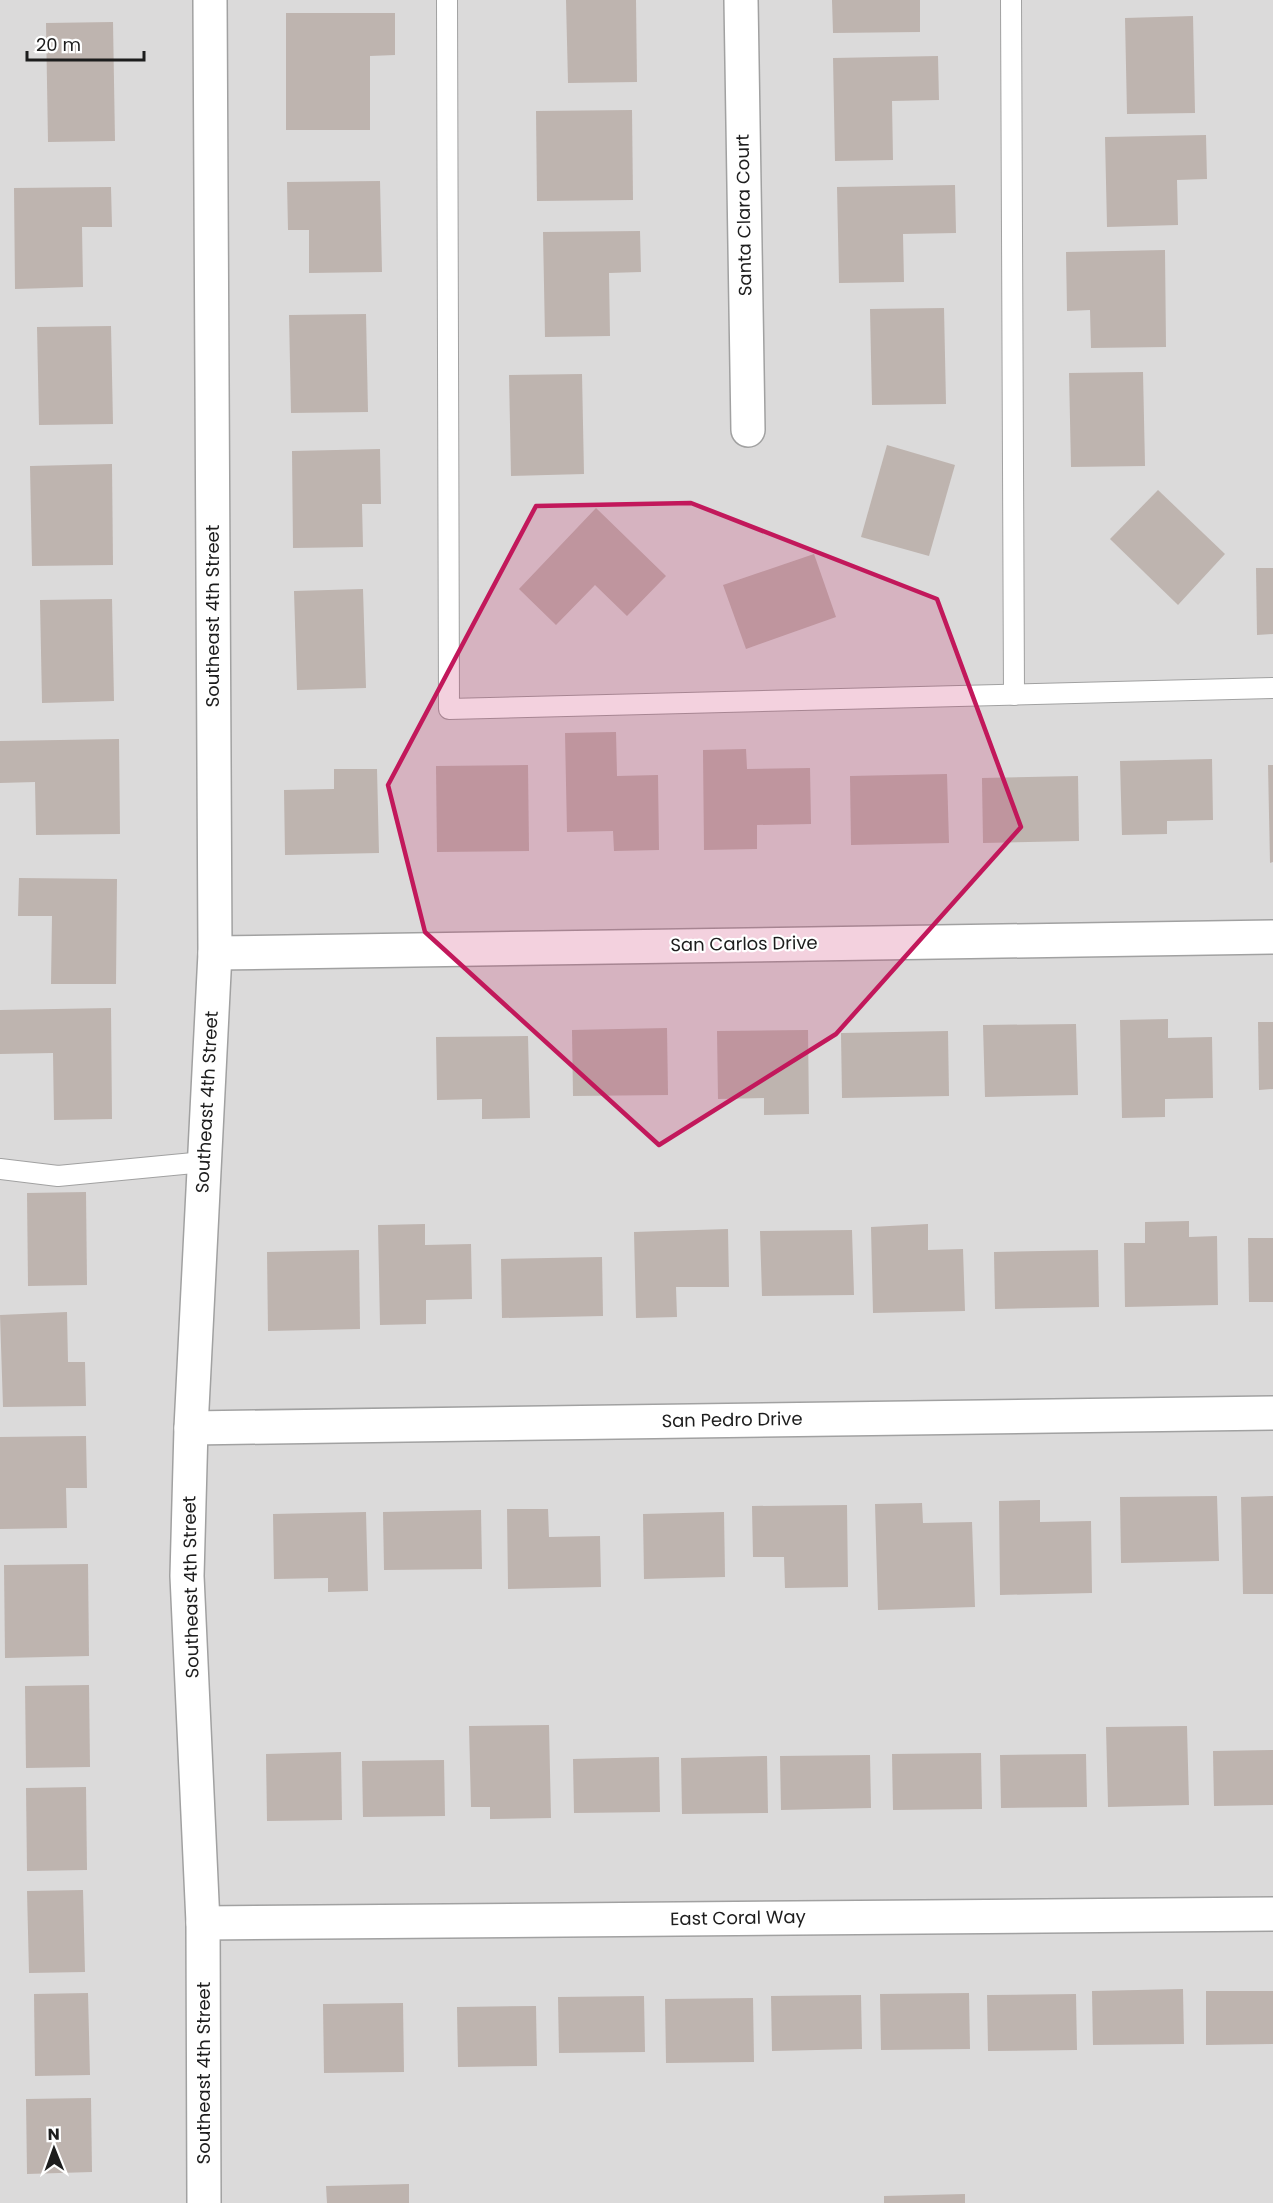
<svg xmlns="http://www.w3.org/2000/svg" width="1273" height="2203" viewBox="0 0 1273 2203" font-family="Poppins,sans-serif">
	<rect width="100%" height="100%" fill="#eee9e3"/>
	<rect fill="#dbdada" x="0" y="0" width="1273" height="2203"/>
	<g fill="#beb4af">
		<path d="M 566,0 L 636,0 L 637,82 L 568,83 Z"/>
		<path d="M 832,0 L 920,0 L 920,32 L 833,33 Z"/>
		<path d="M 286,13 L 395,13 L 395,55 L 370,56 L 370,130 L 286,130 Z"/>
		<path d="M 1193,16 L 1195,113 L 1127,114 L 1125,18 Z"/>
		<path d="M 113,22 L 115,141 L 48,142 L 46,23 Z"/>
		<path d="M 938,56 L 939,100 L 892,101 L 893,160 L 835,161 L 833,58 Z"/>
		<path d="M 632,110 L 633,200 L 537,201 L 536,111 Z"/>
		<path d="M 1206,135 L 1207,179 L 1177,180 L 1178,225 L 1107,227 L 1105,137 Z"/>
		<path d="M 380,181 L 382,272 L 309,273 L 309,230 L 288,230 L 287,182 Z"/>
		<path d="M 955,185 L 956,233 L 903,234 L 904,282 L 839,283 L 837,187 Z"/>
		<path d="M 111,187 L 112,227 L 82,227 L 83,287 L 15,289 L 14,188 Z"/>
		<path d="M 640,231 L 641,272 L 609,273 L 610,336 L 545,337 L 543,232 Z"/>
		<path d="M 1165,250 L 1166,347 L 1091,348 L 1090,310 L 1067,311 L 1066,252 Z"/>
		<path d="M 944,308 L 946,404 L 872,405 L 870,309 Z"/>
		<path d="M 366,314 L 368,412 L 291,413 L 289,315 Z"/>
		<path d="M 111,326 L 113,424 L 39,425 L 37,327 Z"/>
		<path d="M 1143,372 L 1145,466 L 1071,467 L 1069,373 Z"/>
		<path d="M 582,374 L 584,474 L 511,476 L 509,375 Z"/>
		<path d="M 887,445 L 955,465 L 929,556 L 861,537 Z"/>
		<path d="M 380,449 L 381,504 L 362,504 L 363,547 L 293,548 L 292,451 Z"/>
		<path d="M 112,464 L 113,565 L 32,566 L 30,466 Z"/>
		<path d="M 1158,490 L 1225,554 L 1178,605 L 1110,539 Z"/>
		<path d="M 596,508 L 666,576 L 627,616 L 595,585 L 556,625 L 519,589 Z"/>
		<path d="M 814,554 L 836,617 L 746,649 L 723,585 Z"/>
		<path d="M 1256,568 L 1273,568 L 1273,634 L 1257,635 Z"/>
		<path d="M 363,589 L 366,688 L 297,690 L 294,591 Z"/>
		<path d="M 112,599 L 114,701 L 42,703 L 40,600 Z"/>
		<path d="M 616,732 L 617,776 L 658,775 L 659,850 L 614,851 L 613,831 L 567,832 L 565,733 Z"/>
		<path d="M 119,739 L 120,834 L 36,835 L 35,782 L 0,783 L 0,741 Z"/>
		<path d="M 746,749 L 747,769 L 810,768 L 811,824 L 757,825 L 757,849 L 704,850 L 703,750 Z"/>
		<path d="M 1212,759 L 1213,820 L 1167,821 L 1167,834 L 1122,835 L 1120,761 Z"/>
		<path d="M 528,765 L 529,851 L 437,852 L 436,766 Z"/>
		<path d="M 1268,765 L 1273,765 L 1273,862 L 1270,863 Z"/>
		<path d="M 334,769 L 377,769 L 379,853 L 285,855 L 284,790 L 334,789 Z"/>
		<path d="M 947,774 L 949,843 L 851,845 L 850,776 Z"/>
		<path d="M 1078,776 L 1079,841 L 983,843 L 982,778 Z"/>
		<path d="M 19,878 L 117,879 L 116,984 L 51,984 L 52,916 L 18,916 Z"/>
		<path d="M 111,1008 L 112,1119 L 54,1120 L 53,1053 L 0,1054 L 0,1010 Z"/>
		<path d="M 1168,1019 L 1168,1038 L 1212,1037 L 1213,1098 L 1165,1099 L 1165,1117 L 1122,1118 L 1120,1020 Z"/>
		<path d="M 1258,1022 L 1273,1022 L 1273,1089 L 1259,1090 Z"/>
		<path d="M 1076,1024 L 1078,1095 L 985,1097 L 983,1025 Z"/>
		<path d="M 667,1028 L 668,1095 L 573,1096 L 572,1030 Z"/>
		<path d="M 808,1030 L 809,1114 L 764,1115 L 764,1098 L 718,1099 L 717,1031 Z"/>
		<path d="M 948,1031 L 949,1096 L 842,1098 L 841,1033 Z"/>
		<path d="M 528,1036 L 530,1118 L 482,1119 L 482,1099 L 437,1100 L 436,1037 Z"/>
		<path d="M 86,1192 L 87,1285 L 28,1286 L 27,1193 Z"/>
		<path d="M 1189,1221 L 1189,1237 L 1217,1236 L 1218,1305 L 1125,1307 L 1124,1243 L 1145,1243 L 1145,1222 Z"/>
		<path d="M 425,1224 L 425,1245 L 471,1244 L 472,1299 L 426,1300 L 426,1324 L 380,1325 L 378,1225 Z"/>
		<path d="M 928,1224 L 928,1250 L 963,1249 L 965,1311 L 873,1313 L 871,1227 Z"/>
		<path d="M 728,1229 L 729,1287 L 676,1287 L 677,1317 L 636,1318 L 634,1232 Z"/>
		<path d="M 852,1230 L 854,1295 L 762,1296 L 760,1231 Z"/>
		<path d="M 1248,1238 L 1273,1238 L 1273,1302 L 1249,1302 Z"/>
		<path d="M 359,1250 L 360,1329 L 268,1331 L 267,1252 Z"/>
		<path d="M 1098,1250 L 1099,1307 L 995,1309 L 994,1252 Z"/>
		<path d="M 602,1257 L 603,1316 L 502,1318 L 501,1259 Z"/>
		<path d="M 67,1312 L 68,1362 L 85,1362 L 86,1406 L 3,1407 L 0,1315 Z"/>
		<path d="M 86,1436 L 87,1488 L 66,1488 L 67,1528 L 0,1529 L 0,1437 Z"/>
		<path d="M 1217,1496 L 1219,1561 L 1121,1563 L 1120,1497 Z"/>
		<path d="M 1273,1496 L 1273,1594 L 1243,1594 L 1241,1497 Z"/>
		<path d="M 1040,1500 L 1040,1522 L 1091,1521 L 1092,1593 L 1000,1595 L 999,1501 Z"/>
		<path d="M 922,1503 L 923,1523 L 972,1522 L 975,1607 L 878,1610 L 875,1504 Z"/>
		<path d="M 847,1505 L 848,1587 L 785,1588 L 784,1557 L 753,1557 L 752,1506 Z"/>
		<path d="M 507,1509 L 548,1509 L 549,1537 L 600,1536 L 601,1587 L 508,1589 Z"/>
		<path d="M 481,1510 L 482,1569 L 384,1570 L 383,1512 Z"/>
		<path d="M 366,1512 L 368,1591 L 328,1592 L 328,1578 L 274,1579 L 273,1514 Z"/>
		<path d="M 724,1512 L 725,1577 L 644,1579 L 643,1514 Z"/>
		<path d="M 88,1564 L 89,1656 L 5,1658 L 4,1565 Z"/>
		<path d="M 89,1685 L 90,1767 L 26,1768 L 25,1686 Z"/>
		<path d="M 549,1725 L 551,1818 L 490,1819 L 490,1807 L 471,1807 L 469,1726 Z"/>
		<path d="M 1187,1726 L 1189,1805 L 1108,1807 L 1106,1727 Z"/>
		<path d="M 1273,1750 L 1273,1805 L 1214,1806 L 1213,1751 Z"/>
		<path d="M 341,1752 L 342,1820 L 267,1821 L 266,1754 Z"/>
		<path d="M 981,1753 L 982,1809 L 893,1810 L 892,1754 Z"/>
		<path d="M 1086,1754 L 1087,1807 L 1001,1808 L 1000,1755 Z"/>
		<path d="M 870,1755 L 871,1808 L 781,1810 L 780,1756 Z"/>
		<path d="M 767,1756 L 768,1813 L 682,1814 L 681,1758 Z"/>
		<path d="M 659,1757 L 660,1812 L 574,1813 L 573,1759 Z"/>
		<path d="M 444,1760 L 445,1816 L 363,1817 L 362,1761 Z"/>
		<path d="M 86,1787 L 87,1870 L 27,1871 L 26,1788 Z"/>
		<path d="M 83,1890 L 85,1972 L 29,1973 L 27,1891 Z"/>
		<path d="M 1183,1989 L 1184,2044 L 1093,2045 L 1092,1991 Z"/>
		<path d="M 1206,1991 L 1273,1991 L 1273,2044 L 1206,2045 Z"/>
		<path d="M 88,1993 L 90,2075 L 35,2076 L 34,1994 Z"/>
		<path d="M 969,1993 L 970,2049 L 881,2050 L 880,1994 Z"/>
		<path d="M 1076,1994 L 1077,2050 L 988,2051 L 987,1995 Z"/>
		<path d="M 861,1995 L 862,2049 L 772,2051 L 771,1996 Z"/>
		<path d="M 644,1996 L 645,2052 L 559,2053 L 558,1997 Z"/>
		<path d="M 753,1998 L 754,2062 L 666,2063 L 665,1999 Z"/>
		<path d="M 403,2003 L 404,2072 L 324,2073 L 323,2004 Z"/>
		<path d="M 536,2006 L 537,2066 L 458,2067 L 457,2007 Z"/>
		<path d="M 91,2098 L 92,2172 L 27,2174 L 26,2099 Z"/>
		<path d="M 409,2184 L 409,2203 L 327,2203 L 326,2186 Z"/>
		<path d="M 965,2194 L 965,2203 L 884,2203 L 884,2196 Z"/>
	</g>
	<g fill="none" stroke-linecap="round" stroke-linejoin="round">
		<defs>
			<g id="lane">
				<path d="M 447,0 L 449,709 L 1273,688"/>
				<path d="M 1011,0 L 1014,695"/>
				<path d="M 0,1169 L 58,1176 L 204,1162"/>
			</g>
			<g id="street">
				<path d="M 741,0 L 748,430"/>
				<path d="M 215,953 L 1273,937"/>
				<path d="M 191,1428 L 1273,1413"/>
				<path d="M 203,1923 L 1273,1914"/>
				<path d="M 204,2203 L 203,1923 L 187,1576 L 191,1428 L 215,953 L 210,0"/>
			</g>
		</defs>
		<use href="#lane" stroke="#a1a1a1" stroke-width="22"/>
		<use href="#street" stroke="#a1a1a1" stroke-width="36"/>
		<use href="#lane" stroke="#fff" stroke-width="20"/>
		<use href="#street" stroke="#fff" stroke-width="33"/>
	</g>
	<path fill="#c2185b" fill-opacity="0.2" stroke="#c2185b" stroke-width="4.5" stroke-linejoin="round" d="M 691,503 L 937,599 L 1021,827 L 836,1034 L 659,1145 L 425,932 L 388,785 L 536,506 Z"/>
	<g text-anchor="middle" stroke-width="4.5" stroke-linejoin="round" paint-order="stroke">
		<g font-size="18" fill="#1d1d1d" stroke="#fff">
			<text transform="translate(744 215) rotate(-91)" y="6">Santa Clara Court</text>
			<text transform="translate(213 616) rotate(-90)" y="6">Southeast 4th Street</text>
			<text transform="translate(744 944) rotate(-1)" y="6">San Carlos Drive</text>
			<text transform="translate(207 1102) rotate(-87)" y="6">Southeast 4th Street</text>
			<text transform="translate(732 1420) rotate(-1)" y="6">San Pedro Drive</text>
			<text transform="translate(191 1587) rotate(-91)" y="6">Southeast 4th Street</text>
			<text transform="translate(738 1918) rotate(-1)" y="6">East Coral Way</text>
			<text transform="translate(204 2073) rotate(-90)" y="6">Southeast 4th Street</text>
		</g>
	</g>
	<g transform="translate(54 2149) rotate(359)" stroke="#ffffff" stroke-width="4.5" paint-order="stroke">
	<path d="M0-4.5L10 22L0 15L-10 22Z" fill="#1d1d1d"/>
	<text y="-9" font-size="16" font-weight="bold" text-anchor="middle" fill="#1d1d1d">N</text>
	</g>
	<path d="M27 51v9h117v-9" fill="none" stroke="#1d1d1d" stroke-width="3"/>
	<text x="36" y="51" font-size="18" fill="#1d1d1d" stroke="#ffffff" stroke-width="4.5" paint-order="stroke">20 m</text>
</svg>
